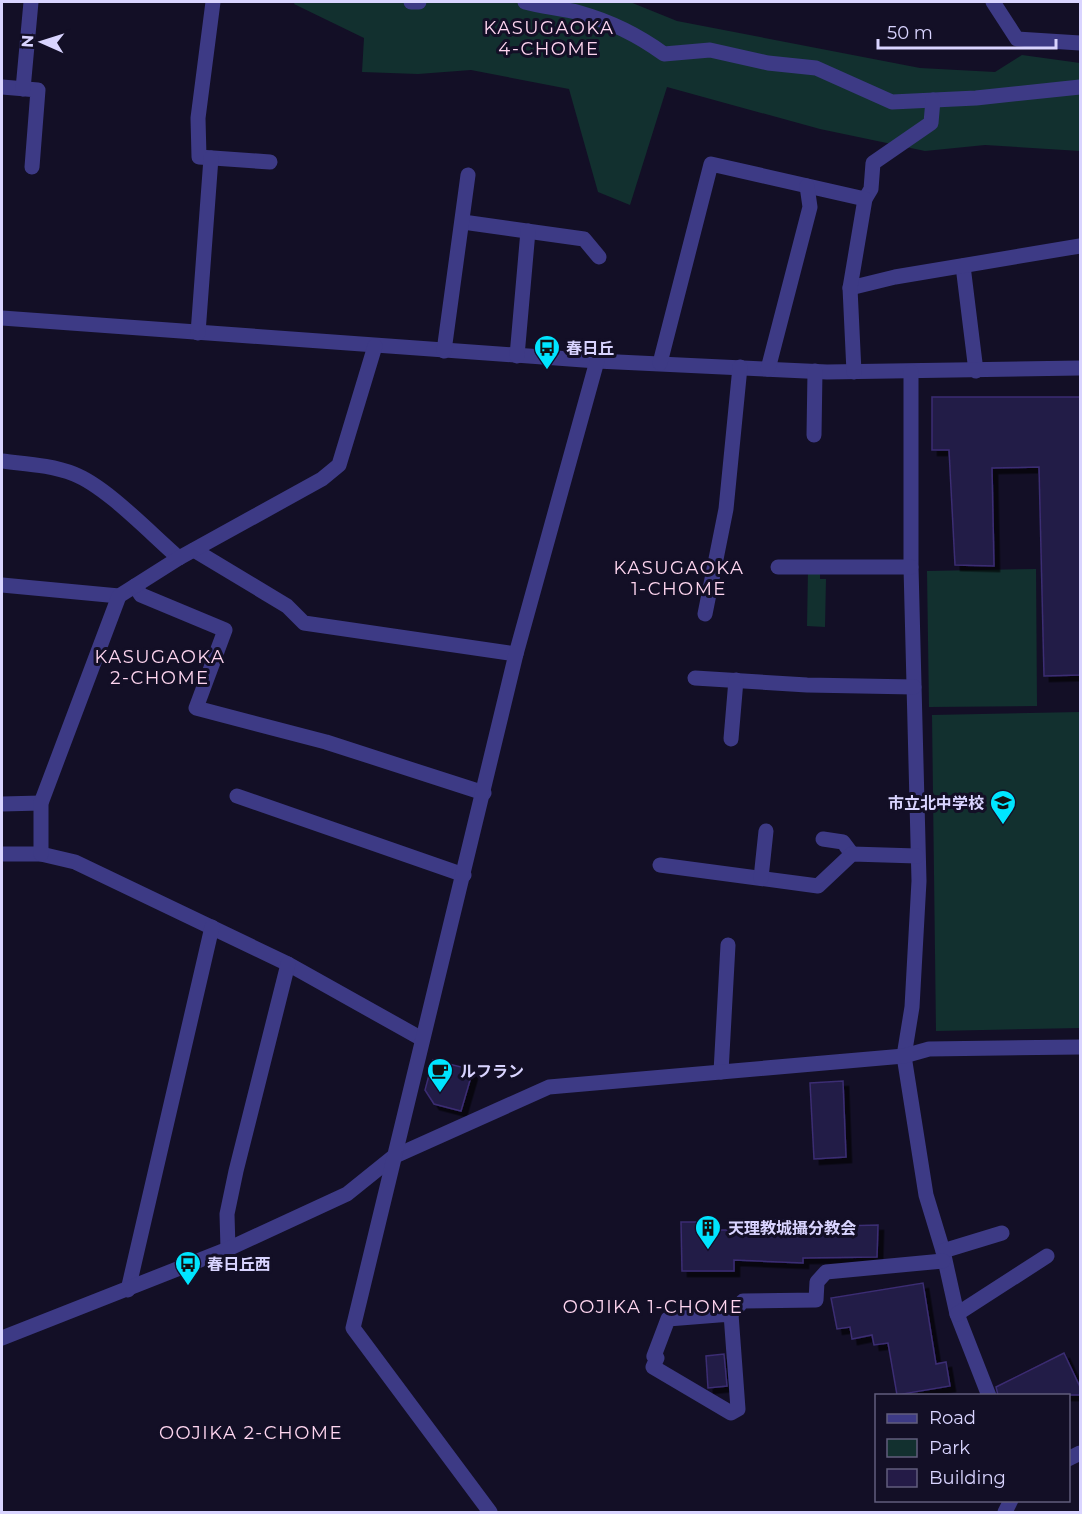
<svg xmlns="http://www.w3.org/2000/svg" width="1082" height="1514" viewBox="0 0 1082 1514" font-family="Montserrat,'Noto Sans JP',sans-serif">
	<defs>
		<filter id="shadow"><feDropShadow dx="5.5" dy="5.5" stdDeviation="0" flood-color="#0009"/></filter>
	</defs>
	<rect width="100%" height="100%" fill="#130f26"/>
	<g fill="#12302f">
		<path d="M 295,2 L 630,2 L 677,21 L 920,68 L 995,72 L 1022,55 L 1080,63 L 1080,151 L 985,145 L 925,151 L 820,129 L 667,87 L 630,205 L 598,192 L 569,89 L 471,70 L 418,74 L 362,72 L 364,38 L 294,4 Z"/>
		<path d="M 1036,569 L 1037,706 L 929,707 L 927,571 Z"/>
		<path d="M 808,570 L 820,570 L 820,579 L 826,579 L 825,627 L 807,626 Z"/>
		<path d="M 1080,712 L 1080,1028 L 936,1031 L 932,715 Z"/>
	</g>
	<g fill="#241b47" stroke="#3b2d73" stroke-width="1.5" filter="url(#shadow)">
		<path d="M 932,397 L 1080,397 L 1080,675 L 1044,676 L 1039,467 L 992,468 L 994,566 L 955,565 L 949,450 L 932,450 Z"/>
		<path d="M 433,1060 L 473,1070 L 461,1111 L 434,1104 L 425,1090 Z"/>
		<path d="M 843,1081 L 846,1157 L 814,1159 L 810,1083 Z"/>
		<path d="M 757,1219 L 805,1221 L 804,1227 L 878,1225 L 877,1257 L 803,1258 L 803,1263 L 734,1260 L 734,1271 L 682,1271 L 681,1222 L 708,1222 L 708,1230 L 757,1230 Z"/>
		<path d="M 923,1283 L 936,1364 L 946,1362 L 950,1386 L 897,1395 L 888,1343 L 874,1345 L 872,1335 L 852,1339 L 850,1327 L 837,1329 L 831,1298 Z"/>
		<path d="M 1064,1353 L 1080,1387 L 1080,1395 L 998,1395 L 996,1387 Z"/>
		<path d="M 724,1354 L 727,1386 L 708,1388 L 706,1356 Z"/>
	</g>
	<g fill="none" stroke-linecap="round" stroke-linejoin="round">
		<g stroke="#3d3a85" stroke-width="15">
			<path d="M 213,2 L 198,118 L 199,157 L 270,162"/>
			<path d="M 411,2 L 419,2"/>
			<path d="M 525,2 C 543,7 562,8 580,13 C 612,22 638,35 664,54 L 710,50 L 768,63 L 816,68 L 892,102 L 976,98 L 1080,87"/>
			<path d="M 993,2 L 1017,39 L 1080,43"/>
			<path d="M 2,87 L 38,90 L 32,167"/>
			<path d="M 23,89 L 31,2"/>
			<path d="M 865,199 L 871,189 L 873,163 L 931,123 L 933,100"/>
			<path d="M 463,222 L 584,239 L 599,257"/>
			<path d="M 963,266 L 976,371"/>
			<path d="M 850,288 L 895,277 L 1080,246"/>
			<path d="M 2,318 L 597,361 L 827,372 L 1080,368"/>
			<path d="M 198,333 L 211,158"/>
			<path d="M 444,351 L 468,175"/>
			<path d="M 517,356 L 528,231"/>
			<path d="M 660,363 L 711,164 L 865,199 L 850,288 L 854,372"/>
			<path d="M 768,369 L 810,207 L 807,186"/>
			<path d="M 911,372 L 911,567 L 919,881 L 912,1007 L 904,1056 L 926,1195 L 943,1251 L 957,1314 L 989,1396"/>
			<path d="M 814,435 L 815,371"/>
			<path d="M 2,461 C 26,464 51,465 74,474 C 107,487 151,534 179,558"/>
			<path d="M 194,550 L 287,606 L 304,623 L 516,654"/>
			<path d="M 778,567 L 911,567"/>
			<path d="M 2,585 L 119,596"/>
			<path d="M 135,586 L 141,595 L 225,630 L 196,708 L 326,742 L 484,793"/>
			<path d="M 705,614 L 726,509 L 740,367"/>
			<path d="M 695,678 L 807,685 L 914,687"/>
			<path d="M 731,739 L 736,680"/>
			<path d="M 237,796 L 464,875"/>
			<path d="M 2,804 L 41,803"/>
			<path d="M 823,839 L 843,842 L 852,854"/>
			<path d="M 2,854 L 41,854 L 75,862 L 288,964 L 422,1039"/>
			<path d="M 41,854 L 41,803 L 119,596 L 179,558 L 322,479 L 339,465 L 375,346"/>
			<path d="M 660,865 L 818,886 L 852,854 L 917,856"/>
			<path d="M 761,878 L 766,831"/>
			<path d="M 721,1072 L 728,945"/>
			<path d="M 228,1249 L 227,1214 L 236,1171 L 288,964"/>
			<path d="M 943,1251 L 1002,1233"/>
			<path d="M 128,1290 L 212,927"/>
			<path d="M 731,1314 L 668,1319 L 654,1356 L 657,1358 L 653,1367 L 731,1413 L 738,1409 L 731,1314 L 743,1301 L 816,1300 L 817,1282 L 826,1272 L 943,1261"/>
			<path d="M 957,1314 L 1047,1256"/>
			<path d="M 2,1338 L 228,1249 L 347,1194 L 393,1157 L 549,1087 L 904,1056 L 929,1049 L 1080,1047"/>
			<path d="M 1068,1459 L 1080,1453"/>
			<path d="M 490,1512 L 353,1328 L 516,654 L 597,361"/>
			<path d="M 1005,1512 L 1011,1500"/>
		</g>
	</g>
	<defs>
		<symbol id="bus-pin" viewBox="-11 -11 22 30"><path d="M0 17L-7.5 6A9.5 9.5 0 1 1 7.5 6Z" fill="#00e5ff" stroke="#130f26"/><path d="M-5-6H5V4H4V6H2V4H-2V6H-4V4H-5ZM-3.5-4V0h7V-4ZM-3.5 1.2v1.5H-2V1.2ZM2 1.2v1.5H3.5V1.2Z" fill="#111"/></symbol>
		<symbol id="school-pin" viewBox="-11 -11 22 30"><path d="M0 17L-7.5 6A9.5 9.5 0 1 1 7.5 6Z" fill="#00e5ff" stroke="#130f26"/><path d="M0-5L7-2L0 1L-7-2ZM-4 1L0 2.5L4 1V4Q0 6-4 4Z" fill="#111"/></symbol>
		<symbol id="cafe-pin" viewBox="-11 -11 22 30"><path d="M0 17L-7.5 6A9.5 9.5 0 1 1 7.5 6Z" fill="#00e5ff" stroke="#130f26"/><path d="M-5.5-4.5H6V0H3Q3 3.5 0 3.5H-2.5Q-5.5 3.5-5.5 0ZM3-3.2v2h1.7v-2ZM-6 4.5H4V6H-6Z" fill="#111"/></symbol>
		<symbol id="building-pin" viewBox="-11 -11 22 30"><path d="M0 17L-7.5 6A9.5 9.5 0 1 1 7.5 6Z" fill="#00e5ff" stroke="#130f26"/><path d="M-4-6H4V6H1V3H-1V6H-4ZM-2.5-4.3h1.7v1.8h-1.7ZM.8-4.3h1.7v1.8H.8ZM-2.5-1h1.7V.8h-1.7ZM.8-1h1.7V.8H.8Z" fill="#111"/></symbol>
	</defs>
	<g fill-rule="evenodd">
		<use href="#bus-pin" x="532" y="333" width="30" height="40"/>
		<use href="#school-pin" x="988" y="788" width="30" height="40"/>
		<use href="#cafe-pin" x="425" y="1056" width="30" height="40"/>
		<use href="#building-pin" x="693" y="1213" width="30" height="40"/>
		<use href="#bus-pin" x="173" y="1249" width="30" height="40"/>
	</g>
	<g text-anchor="middle" stroke-width="6" stroke-linejoin="round" paint-order="stroke">
		<g font-size="16" font-weight="bold" fill="#d9d4ff" stroke="#130f26" text-anchor="start">
			<text x="566" y="354">春日丘</text>
			<text x="984" y="809" text-anchor="end">市立北中学校</text>
			<text x="460" y="1077">ルフラン</text>
			<text x="728" y="1234">天理教城攝分教会</text>
			<text x="207" y="1270">春日丘西</text>
		</g>
		<g font-size="18" letter-spacing="1.5" fill="#ffd6f0" stroke="#130f26">
			<text x="549" y="34">KASUGAOKA<tspan x="549" dy="21">4-CHOME</tspan></text>
			<text x="679" y="574">KASUGAOKA<tspan x="679" dy="21">1-CHOME</tspan></text>
			<text x="160" y="663">KASUGAOKA<tspan x="160" dy="21">2-CHOME</tspan></text>
			<text x="653" y="1313">OOJIKA 1-CHOME</text>
			<text x="251" y="1439">OOJIKA 2-CHOME</text>
		</g>
	</g>
	<rect width="1082" height="1514" fill="none" stroke="#d9d4ff" stroke-width="6"/>
	<rect x="875" y="1394" width="195" height="108" fill="#130f26" stroke="#625e7d" stroke-width="1.5"/>
	<rect x="887" y="1414" width="30" height="9" fill="#3d3a85" stroke="#625e7d" stroke-width="1.5"/>
	<text x="929" y="1424" font-size="18" fill="#d9d4ff">Road</text>
	<rect x="887" y="1439" width="30" height="18" fill="#12302f" stroke="#625e7d" stroke-width="1.5"/>
	<text x="929" y="1454" font-size="18" fill="#d9d4ff">Park</text>
	<rect x="887" y="1469" width="30" height="18" fill="#241b47" stroke="#625e7d" stroke-width="1.5"/>
	<text x="929" y="1484" font-size="18" fill="#d9d4ff">Building</text>
	<g transform="translate(42 42) rotate(273)" stroke="#130f26" stroke-width="4.5" paint-order="stroke">
	<path d="M0-4.5L10 22L0 15L-10 22Z" fill="#d9d4ff"/>
	<text y="-9" font-size="16" font-weight="bold" text-anchor="middle" fill="#d9d4ff">N</text>
	</g>
	<path d="M878 39v9h178v-9" fill="none" stroke="#d9d4ff" stroke-width="3"/>
	<text x="887" y="39" font-size="18" fill="#d9d4ff" stroke="#130f26" stroke-width="4.5" paint-order="stroke">50 m</text>
</svg>
